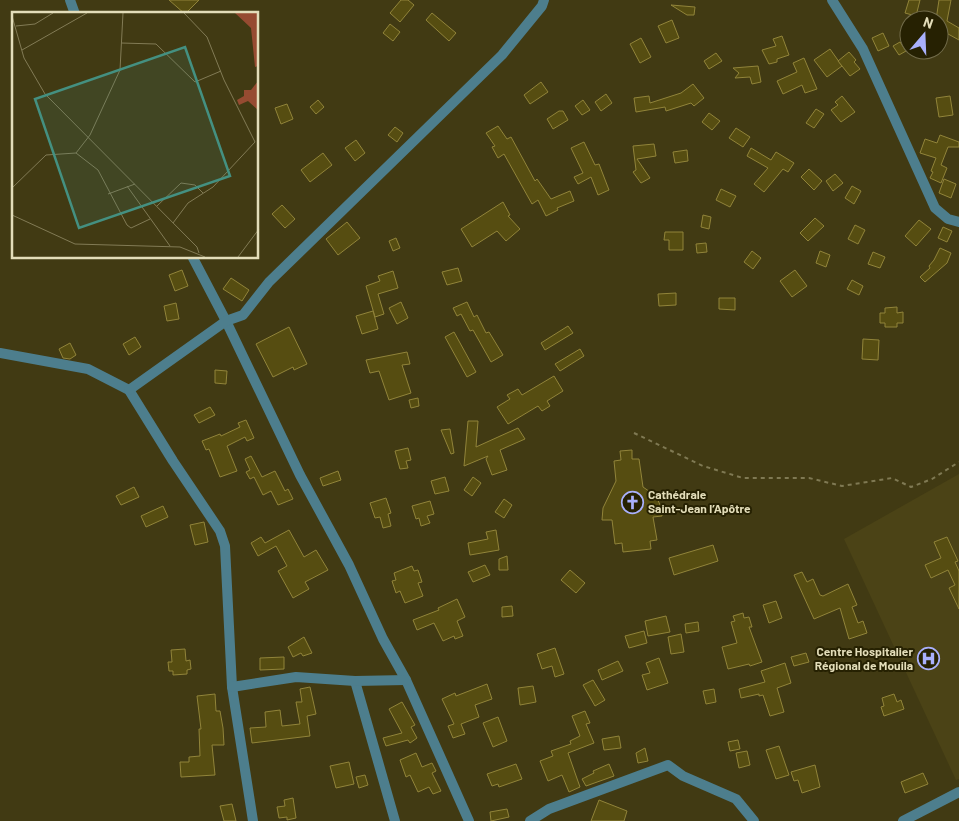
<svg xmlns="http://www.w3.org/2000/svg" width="959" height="821" viewBox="0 0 959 821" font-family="Barlow,sans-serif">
	<rect width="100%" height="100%" fill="#413a13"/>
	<path fill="#4b4316" d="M 959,474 L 959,779 L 956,780 L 844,539 Z"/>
	<g fill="#564d11" stroke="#91843a">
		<path d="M 169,0 L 199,0 L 185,14 Z"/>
		<path d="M 401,0 L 408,0 L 414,5 L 400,22 L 390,13 Z"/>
		<path d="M 909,0 L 920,0 L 916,16 L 905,13 Z"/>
		<path d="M 939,0 L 951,0 L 947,21 L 959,28 L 959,40 L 939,29 L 939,20 L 936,20 Z"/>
		<path d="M 671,5 L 695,7 L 694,15 L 687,15 Z"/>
		<path d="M 432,13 L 456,33 L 449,41 L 426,20 Z"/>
		<path d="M 672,20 L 679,38 L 666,43 L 658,26 Z"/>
		<path d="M 390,24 L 400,32 L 393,41 L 383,33 Z"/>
		<path d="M 883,33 L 889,46 L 878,51 L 872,38 Z"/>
		<path d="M 782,36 L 789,55 L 777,59 L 777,62 L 769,64 L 762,50 L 776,46 L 773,39 Z"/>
		<path d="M 641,38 L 651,57 L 640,63 L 630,44 Z"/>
		<path d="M 900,42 L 906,51 L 899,55 L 893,46 Z"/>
		<path d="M 830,49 L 842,66 L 827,77 L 814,60 Z"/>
		<path d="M 849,52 L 856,60 L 854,62 L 860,69 L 850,76 L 838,61 Z"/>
		<path d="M 716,53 L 722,61 L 709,69 L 704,61 Z"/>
		<path d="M 804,58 L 817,89 L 805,93 L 802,85 L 783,94 L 777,81 L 797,72 L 793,63 Z"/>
		<path d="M 758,66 L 761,82 L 752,84 L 750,77 L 735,78 L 739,73 L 733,68 Z"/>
		<path d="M 541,82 L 548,92 L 530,104 L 524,95 Z"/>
		<path d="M 693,84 L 704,98 L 694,106 L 691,103 L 666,111 L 665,107 L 636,112 L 634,98 L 649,96 L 650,103 L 681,93 Z"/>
		<path d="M 606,94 L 612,103 L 601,111 L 595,102 Z"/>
		<path d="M 842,96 L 855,112 L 841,122 L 831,110 L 838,105 L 835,102 Z"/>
		<path d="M 950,96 L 953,115 L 939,117 L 936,98 Z"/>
		<path d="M 318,100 L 324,107 L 316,114 L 310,107 Z"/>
		<path d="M 583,100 L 590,110 L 582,115 L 575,106 Z"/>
		<path d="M 287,104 L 293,119 L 281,124 L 275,108 Z"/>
		<path d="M 816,109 L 824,114 L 814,128 L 806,123 Z"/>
		<path d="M 559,111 L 563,111 L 568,120 L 553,129 L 547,119 Z"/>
		<path d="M 709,113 L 720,121 L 712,130 L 702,122 Z"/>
		<path d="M 498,126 L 507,139 L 511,137 L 535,181 L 537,179 L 551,199 L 570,191 L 574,201 L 557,208 L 558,210 L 546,216 L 538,200 L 532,204 L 504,154 L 498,158 L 492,147 L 495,146 L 486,133 Z"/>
		<path d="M 395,127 L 403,133 L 397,142 L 388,135 Z"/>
		<path d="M 736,128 L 750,137 L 743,147 L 729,138 Z"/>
		<path d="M 940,135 L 959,142 L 959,147 L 948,147 L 941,165 L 947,168 L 941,183 L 930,178 L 933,172 L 931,171 L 936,158 L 920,153 L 925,139 L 937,143 Z"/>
		<path d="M 356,140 L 365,153 L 355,161 L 345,148 Z"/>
		<path d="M 584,142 L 595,165 L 599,164 L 609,190 L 598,195 L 591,177 L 578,184 L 574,177 L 583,173 L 571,148 Z"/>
		<path d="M 654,144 L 656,156 L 637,159 L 650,178 L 641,183 L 633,172 L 636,170 L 633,146 Z"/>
		<path d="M 751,148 L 771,160 L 776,152 L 794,163 L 788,172 L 783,169 L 764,192 L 754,184 L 768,168 L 747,156 Z"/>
		<path d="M 687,150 L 688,161 L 675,163 L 673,152 Z"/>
		<path d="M 323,153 L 332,165 L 310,182 L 301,170 Z"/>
		<path d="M 809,169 L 822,181 L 814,190 L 801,177 Z"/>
		<path d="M 835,174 L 843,183 L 833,191 L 826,181 Z"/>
		<path d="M 944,179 L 956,184 L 951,198 L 939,193 Z"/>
		<path d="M 852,186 L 861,191 L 854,204 L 845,198 Z"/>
		<path d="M 721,189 L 736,196 L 730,207 L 716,200 Z"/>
		<path d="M 503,202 L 510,215 L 508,216 L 520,229 L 506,241 L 497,231 L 472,247 L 461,229 Z"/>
		<path d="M 282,205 L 295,219 L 285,228 L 272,214 Z"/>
		<path d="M 703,215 L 711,217 L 709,229 L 701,227 Z"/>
		<path d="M 815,218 L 824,226 L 808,241 L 800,233 Z"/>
		<path d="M 919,220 L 931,229 L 916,246 L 905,236 Z"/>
		<path d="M 347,222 L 360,238 L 338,255 L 326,239 Z"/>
		<path d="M 855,225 L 865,230 L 858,244 L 848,239 Z"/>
		<path d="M 943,227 L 952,231 L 947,242 L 938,238 Z"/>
		<path d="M 665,232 L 683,232 L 683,250 L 669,250 L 669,240 L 664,240 Z"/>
		<path d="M 396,238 L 400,248 L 393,251 L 389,241 Z"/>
		<path d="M 706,243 L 707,252 L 697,253 L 696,244 Z"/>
		<path d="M 940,248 L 951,253 L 947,263 L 925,282 L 920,277 L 930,268 L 929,266 L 934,260 Z"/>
		<path d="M 752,251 L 761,258 L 753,269 L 744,262 Z"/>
		<path d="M 820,251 L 830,255 L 826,267 L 816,263 Z"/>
		<path d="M 873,252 L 885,257 L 880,268 L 868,264 Z"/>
		<path d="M 458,268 L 462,281 L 447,285 L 442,272 Z"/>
		<path d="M 182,270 L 188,286 L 175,291 L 169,275 Z"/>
		<path d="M 795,270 L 807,286 L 792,297 L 780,281 Z"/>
		<path d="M 393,271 L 398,288 L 378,294 L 384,314 L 375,317 L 366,286 L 380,281 L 378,276 Z"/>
		<path d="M 231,278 L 249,290 L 242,301 L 223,289 Z"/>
		<path d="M 852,280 L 863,286 L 859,295 L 847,289 Z"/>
		<path d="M 676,293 L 676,305 L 659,306 L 658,294 Z"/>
		<path d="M 719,298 L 735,298 L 735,310 L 719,309 Z"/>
		<path d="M 401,302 L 408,318 L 397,324 L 389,308 Z"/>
		<path d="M 467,302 L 474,317 L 477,315 L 486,333 L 489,332 L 503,355 L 491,362 L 473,330 L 470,331 L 461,314 L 457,316 L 453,308 Z"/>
		<path d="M 176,303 L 179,319 L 167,321 L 164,306 Z"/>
		<path d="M 897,307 L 897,313 L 903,312 L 903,323 L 897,323 L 897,327 L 885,327 L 885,323 L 880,323 L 880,313 L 885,313 L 885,308 Z"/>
		<path d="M 373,311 L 378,329 L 362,334 L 356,316 Z"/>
		<path d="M 568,326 L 573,333 L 545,350 L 541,343 Z"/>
		<path d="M 289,327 L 307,364 L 294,370 L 293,367 L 273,377 L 256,344 Z"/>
		<path d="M 454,332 L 476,372 L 467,377 L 445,337 Z"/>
		<path d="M 135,337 L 141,347 L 129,355 L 123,344 Z"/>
		<path d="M 863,339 L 879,340 L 878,360 L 862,359 Z"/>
		<path d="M 70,343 L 76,355 L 70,359 L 63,358 L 59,349 Z"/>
		<path d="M 580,349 L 584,356 L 560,371 L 555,364 Z"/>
		<path d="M 407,352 L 410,364 L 402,365 L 411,393 L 389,400 L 379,371 L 370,373 L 366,360 Z"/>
		<path d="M 215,370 L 227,371 L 226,384 L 215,383 Z"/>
		<path d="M 554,376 L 563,391 L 547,401 L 550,406 L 542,411 L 538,406 L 508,424 L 497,407 L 510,399 L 507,395 L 518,389 L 522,395 Z"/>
		<path d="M 418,398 L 419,406 L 411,408 L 409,400 Z"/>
		<path d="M 210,407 L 215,415 L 199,423 L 194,415 Z"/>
		<path d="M 246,420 L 254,438 L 247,441 L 245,437 L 227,446 L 237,471 L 220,477 L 209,449 L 206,450 L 202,441 L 220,434 L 221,436 L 240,427 L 238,423 Z"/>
		<path d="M 468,421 L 478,421 L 476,447 L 518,428 L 525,439 L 500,450 L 507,470 L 492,475 L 486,459 L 488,456 L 464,466 Z"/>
		<path d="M 450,429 L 454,453 L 451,454 L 441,430 Z"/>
		<path d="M 408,448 L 411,460 L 406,461 L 408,468 L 400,469 L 395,451 Z"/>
		<path d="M 632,450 L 632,459 L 639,459 L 643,487 L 656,496 L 661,507 L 662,516 L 653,517 L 657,540 L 650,541 L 651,549 L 623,552 L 622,543 L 615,544 L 612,520 L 602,520 L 603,508 L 616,481 L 614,461 L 621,460 L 620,451 Z"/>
		<path d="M 251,456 L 262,477 L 275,471 L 285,491 L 288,489 L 293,499 L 278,505 L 271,491 L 263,495 L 254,477 L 250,479 L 246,472 L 250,470 L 245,459 Z"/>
		<path d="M 338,471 L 341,480 L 323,486 L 320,478 Z"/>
		<path d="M 445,477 L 449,491 L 435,494 L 431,481 Z"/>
		<path d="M 473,477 L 481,483 L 472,496 L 464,490 Z"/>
		<path d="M 134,487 L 139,497 L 121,505 L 116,496 Z"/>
		<path d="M 386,498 L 391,513 L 388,514 L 391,526 L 383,528 L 380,517 L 375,518 L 370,503 Z"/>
		<path d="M 504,499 L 512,505 L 504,518 L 495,512 Z"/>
		<path d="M 430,501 L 434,514 L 427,516 L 430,523 L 421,526 L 419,518 L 416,519 L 412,506 Z"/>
		<path d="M 163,506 L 168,517 L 146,527 L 141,516 Z"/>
		<path d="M 204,522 L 208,542 L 195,545 L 190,525 Z"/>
		<path d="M 289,530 L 304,557 L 316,550 L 328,570 L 305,582 L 309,589 L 293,598 L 278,571 L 287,566 L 276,546 L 258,556 L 251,543 L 261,537 L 265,543 Z"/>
		<path d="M 496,530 L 499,550 L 470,555 L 468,543 L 488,539 L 486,532 Z"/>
		<path d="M 947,537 L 958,561 L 955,562 L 959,571 L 959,609 L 949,588 L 955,585 L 948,570 L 931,578 L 925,565 L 941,558 L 934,542 Z"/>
		<path d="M 713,545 L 718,561 L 674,575 L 669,558 Z"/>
		<path d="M 507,556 L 508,570 L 499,570 L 499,559 Z"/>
		<path d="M 485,565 L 490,575 L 473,582 L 468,572 Z"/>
		<path d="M 412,566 L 414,571 L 418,570 L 422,582 L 418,583 L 423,596 L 405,603 L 400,591 L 396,593 L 392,581 L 396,580 L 394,573 Z"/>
		<path d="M 570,570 L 585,583 L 576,593 L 561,580 Z"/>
		<path d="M 802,572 L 807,582 L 813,579 L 820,595 L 823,596 L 848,584 L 857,605 L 852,607 L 858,623 L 863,621 L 867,633 L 849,639 L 840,608 L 814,619 L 794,575 Z"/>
		<path d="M 457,599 L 465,617 L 457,621 L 463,636 L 455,639 L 454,636 L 443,641 L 434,623 L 417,630 L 413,620 L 439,610 L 438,608 Z"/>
		<path d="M 776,601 L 782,618 L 769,623 L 763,605 Z"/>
		<path d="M 512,606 L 513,616 L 502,617 L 502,607 Z"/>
		<path d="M 743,613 L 744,618 L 749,617 L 752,627 L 749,627 L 762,662 L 750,666 L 749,664 L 728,669 L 722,647 L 737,643 L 731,622 L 735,621 L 733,616 Z"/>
		<path d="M 666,616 L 670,632 L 648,636 L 645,621 Z"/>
		<path d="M 698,622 L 699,631 L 686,633 L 685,624 Z"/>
		<path d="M 644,631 L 647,643 L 629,648 L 625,636 Z"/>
		<path d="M 681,634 L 684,652 L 671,654 L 668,637 Z"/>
		<path d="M 304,637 L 312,653 L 303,656 L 301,653 L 293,657 L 288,647 Z"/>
		<path d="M 555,648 L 564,674 L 555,677 L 552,666 L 542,669 L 537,654 Z"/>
		<path d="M 185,649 L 186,661 L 190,660 L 191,669 L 187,670 L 187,674 L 173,675 L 173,671 L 169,671 L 168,662 L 172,662 L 171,650 Z"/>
		<path d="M 806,653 L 809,662 L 794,666 L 791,657 Z"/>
		<path d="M 284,657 L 284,669 L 260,670 L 260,658 Z"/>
		<path d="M 659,658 L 668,683 L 647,690 L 642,675 L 650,673 L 646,663 Z"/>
		<path d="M 618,661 L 623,671 L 602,680 L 598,670 Z"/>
		<path d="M 785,663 L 791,683 L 777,688 L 784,712 L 770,716 L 763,695 L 759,696 L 759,694 L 741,698 L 739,689 L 765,682 L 761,671 Z"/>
		<path d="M 593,680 L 605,700 L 595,706 L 583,685 Z"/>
		<path d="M 487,684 L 492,699 L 475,705 L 479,717 L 461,724 L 465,734 L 453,738 L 448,726 L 454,724 L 442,699 L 455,693 L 456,696 Z"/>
		<path d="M 533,686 L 536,702 L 520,705 L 518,688 Z"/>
		<path d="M 310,687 L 316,714 L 307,716 L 310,736 L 252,743 L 250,728 L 266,727 L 265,712 L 280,710 L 282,726 L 300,724 L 296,702 L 302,702 L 300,689 Z"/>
		<path d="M 714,689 L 716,702 L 706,704 L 703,691 Z"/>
		<path d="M 215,694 L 216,711 L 220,711 L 223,728 L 224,745 L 212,745 L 215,775 L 181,777 L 180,762 L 189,762 L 189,757 L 200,756 L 199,729 L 201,729 L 197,696 Z"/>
		<path d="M 894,694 L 897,702 L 901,700 L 904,709 L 884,716 L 881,707 L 884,706 L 882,698 Z"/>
		<path d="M 402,702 L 415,725 L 411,727 L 417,738 L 410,743 L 408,740 L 386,746 L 383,738 L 402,733 L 389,709 Z"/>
		<path d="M 585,711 L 590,723 L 586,724 L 594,743 L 568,753 L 580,787 L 569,792 L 562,775 L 548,781 L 540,761 L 553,756 L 551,751 L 571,744 L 570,741 L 580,736 L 572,716 Z"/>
		<path d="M 498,717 L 507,741 L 493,747 L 483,723 Z"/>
		<path d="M 619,736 L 621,748 L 604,750 L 602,739 Z"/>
		<path d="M 738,740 L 740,749 L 730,751 L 728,742 Z"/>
		<path d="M 779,746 L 789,775 L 776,779 L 766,750 Z"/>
		<path d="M 645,748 L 648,761 L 638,763 L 636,753 Z"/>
		<path d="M 747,751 L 750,765 L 739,768 L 736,753 Z"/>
		<path d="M 416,753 L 422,767 L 432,763 L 436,771 L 432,773 L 441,791 L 433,794 L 429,787 L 418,792 L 410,775 L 406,777 L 400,760 Z"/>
		<path d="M 349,762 L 354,784 L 336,788 L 330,766 Z"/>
		<path d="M 516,764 L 522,779 L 499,787 L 498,784 L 492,786 L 487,774 Z"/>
		<path d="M 609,764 L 614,776 L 586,786 L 582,779 L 594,773 L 593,771 Z"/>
		<path d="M 815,765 L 820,787 L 802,793 L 798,780 L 794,781 L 791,772 Z"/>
		<path d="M 923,773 L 928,784 L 905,793 L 901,782 Z"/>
		<path d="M 365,775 L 368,785 L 359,788 L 356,777 Z"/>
		<path d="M 293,798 L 296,818 L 287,820 L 287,817 L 279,818 L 277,807 L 285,806 L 284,800 Z"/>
		<path d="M 599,800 L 627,811 L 624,821 L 591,821 Z"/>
		<path d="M 232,804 L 236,821 L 224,821 L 220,806 Z"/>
		<path d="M 507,809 L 509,817 L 491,821 L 490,812 Z"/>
	</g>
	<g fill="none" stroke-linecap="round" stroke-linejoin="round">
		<path stroke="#7f7953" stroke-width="2" stroke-dasharray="4 4" stroke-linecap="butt" d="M 634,433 L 703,466 L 743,478 L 809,478 L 842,486 L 892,478 L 911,487 L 932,479 L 959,462"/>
		<g stroke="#4d7e8d" stroke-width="10">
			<path d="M 70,0 L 75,14"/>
			<path d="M 832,0 L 863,49 L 935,208 L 948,219 L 959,222"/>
			<path d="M 193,258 L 226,321 L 300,475 L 349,565 L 383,639 L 406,680 L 469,821"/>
			<path d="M 0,353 L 88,369 L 129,390 L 173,461 L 220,531 L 225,546 L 232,687 L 253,821"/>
			<path d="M 129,390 L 226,321 L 243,315 L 269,282 L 502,55 L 542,6 L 544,0"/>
			<path d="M 355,681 L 395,821"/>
			<path d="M 232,687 L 296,677 L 355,681 L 406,680"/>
			<path d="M 530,821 L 549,809 L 668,765 L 683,776 L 736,799 L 754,821"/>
			<path d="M 903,821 L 959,792"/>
		</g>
	</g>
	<defs>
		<symbol id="church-ring" viewBox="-11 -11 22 22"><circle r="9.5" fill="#262102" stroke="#a9b0fc" stroke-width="1.5"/><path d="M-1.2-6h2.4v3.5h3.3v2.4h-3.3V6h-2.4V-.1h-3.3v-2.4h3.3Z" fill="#a9b0fc"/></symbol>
		<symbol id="hospital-ring" viewBox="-11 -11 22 22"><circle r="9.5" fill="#262102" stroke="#a9b0fc" stroke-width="1.5"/><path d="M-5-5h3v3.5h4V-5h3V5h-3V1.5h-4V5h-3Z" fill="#a9b0fc"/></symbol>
	</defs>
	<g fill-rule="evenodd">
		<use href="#church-ring" x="620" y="490" width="25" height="25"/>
		<use href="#hospital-ring" x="916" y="646" width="25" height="25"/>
	</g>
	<g text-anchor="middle" stroke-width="4" stroke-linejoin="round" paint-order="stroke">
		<g font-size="12" font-weight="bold" fill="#e3ddb9" stroke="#262102" text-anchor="start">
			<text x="648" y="499">Cathédrale<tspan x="648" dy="14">Saint-Jean l’Apôtre</tspan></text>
			<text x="913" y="656" text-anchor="end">Centre Hospitalier<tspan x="913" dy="14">Régional de Mouila</tspan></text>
		</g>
	</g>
	<g transform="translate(12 12)">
		<rect width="246" height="246" fill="#413a13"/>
		<path d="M 223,1 L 246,1 L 246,54 L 243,55 L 239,16 ZM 246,69 L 246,98 L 236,89 L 227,93 L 225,88 L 232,84 L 232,78 L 239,78 Z" fill="#964b31"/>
		<path fill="none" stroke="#827b55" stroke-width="1" d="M 0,4 L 12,46 L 33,82 L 185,235 L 187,241M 4,14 L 23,12 L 41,1M 109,31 L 144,32 L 183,70 L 209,59M 10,38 L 75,1M 64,141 L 78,123 L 108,58 L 111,1M 115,174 L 158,234M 0,176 L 34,143 L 64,141 L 86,158 L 115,213 L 119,216 L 138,207M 96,182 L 123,172M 145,194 L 169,171 L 183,173 L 191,181M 0,203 L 63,232 L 168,235 L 193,245M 161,211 L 176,191 L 201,175 L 243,130 L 212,68 L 195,25 L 172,1M 226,245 L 247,217"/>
		<path fill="#449081" fill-opacity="0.15" stroke="#449081" stroke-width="2.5" d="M 173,35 L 218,164 L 67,216 L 23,87 Z"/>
		<rect width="246" height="246" fill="none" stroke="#e3ddb9" stroke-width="2.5"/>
	</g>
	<g transform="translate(924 35) rotate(19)"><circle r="24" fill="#262102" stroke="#726c4b"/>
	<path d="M0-4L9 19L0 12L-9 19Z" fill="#a9b0fc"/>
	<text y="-8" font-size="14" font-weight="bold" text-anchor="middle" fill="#e3ddb9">N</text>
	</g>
</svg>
